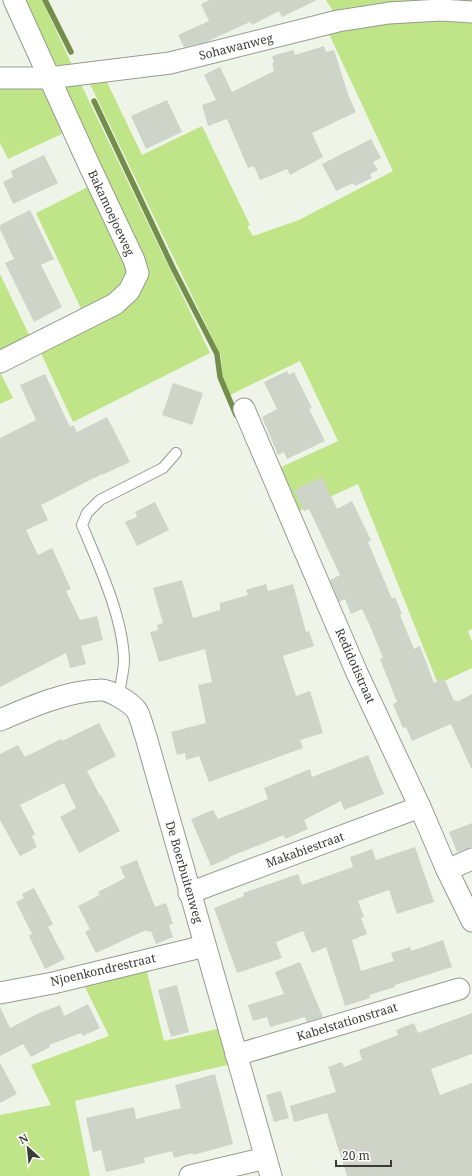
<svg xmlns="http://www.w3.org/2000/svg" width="472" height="1176" viewBox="0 0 472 1176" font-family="'Noto Serif',serif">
	<rect width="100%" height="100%" fill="#eff4e8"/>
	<g fill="#bfe588">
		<path d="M 20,0 L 42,0 L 73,67 L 58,66 L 50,62 Z"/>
		<path d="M 326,0 L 472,0 L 472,2 L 439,1 L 393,2 L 333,11 Z"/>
		<path d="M 405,20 L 472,21 L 472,629 L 468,631 L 472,642 L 472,668 L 438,684 L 358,484 L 297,512 L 277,469 L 338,441 L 300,361 L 230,395 L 222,377 L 221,356 L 88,80 L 106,80 L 142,155 L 202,126 L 250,225 L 247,226 L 253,236 L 299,220 L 393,171 L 329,34 L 366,26 Z"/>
		<path d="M 79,80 L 210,353 L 73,422 L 40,351 L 141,284 L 63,94 L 65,84 Z"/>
		<path d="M 0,84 L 46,88 L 66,132 L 8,159 L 0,143 Z"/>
		<path d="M 90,186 L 130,273 L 123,291 L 83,313 L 36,213 Z"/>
		<path d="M 0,274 L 32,341 L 0,357 Z"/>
		<path d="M 0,372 L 13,398 L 0,404 Z"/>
		<path d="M 145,964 L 164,1041 L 221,1028 L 231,1064 L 75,1101 L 90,1176 L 0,1176 L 0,1115 L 51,1105 L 31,1065 L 109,1036 L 82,981 Z"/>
	</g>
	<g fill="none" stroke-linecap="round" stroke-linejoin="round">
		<g stroke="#738d4b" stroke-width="5.5">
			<path d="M 45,0 L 71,52"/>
			<path d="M 94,101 L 173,268 L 217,354 L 220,377 L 236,415"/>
		</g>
	</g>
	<g fill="#cfd4c8">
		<path d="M 210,0 L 317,0 L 282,17 L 279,11 L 252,25 L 250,22 L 206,42 L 184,47 L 178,35 L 209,21 L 201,4 Z"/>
		<path d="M 324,46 L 326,52 L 334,50 L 349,97 L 356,112 L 312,133 L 323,157 L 290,175 L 287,169 L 260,180 L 254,166 L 248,168 L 227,119 L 208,126 L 202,105 L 216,100 L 204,75 L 220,67 L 232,92 L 274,71 L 272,63 L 274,63 L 272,56 L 293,50 L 295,55 Z"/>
		<path d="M 167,100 L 182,132 L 146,149 L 131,116 Z"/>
		<path d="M 371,139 L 381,158 L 373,162 L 378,170 L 370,174 L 372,178 L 355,186 L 353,183 L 336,191 L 322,164 Z"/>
		<path d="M 44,155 L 58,183 L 13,204 L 3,182 L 13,177 L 11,171 Z"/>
		<path d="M 30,210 L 54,259 L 41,265 L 62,307 L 34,322 L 5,263 L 14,259 L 0,229 L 0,225 Z"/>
		<path d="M 287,371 L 289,375 L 294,372 L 312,408 L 309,409 L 325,441 L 287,459 L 284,452 L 278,455 L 262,417 L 277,409 L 264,382 Z"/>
		<path d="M 45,374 L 70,427 L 73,425 L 77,432 L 107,417 L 130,462 L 102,475 L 102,474 L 41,505 L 48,520 L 26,530 L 38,555 L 52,548 L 71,589 L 66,591 L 80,620 L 97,616 L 103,640 L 81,646 L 86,664 L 70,668 L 66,653 L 0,687 L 0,438 L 36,420 L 20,385 Z"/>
		<path d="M 173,383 L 203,393 L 192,425 L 162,415 Z"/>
		<path d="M 322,477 L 337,509 L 352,501 L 371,540 L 368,542 L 392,599 L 395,597 L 402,614 L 400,615 L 414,649 L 420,646 L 434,683 L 444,678 L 454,701 L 457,700 L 457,702 L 472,694 L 472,770 L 451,724 L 412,741 L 406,727 L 403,728 L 393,704 L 397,702 L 380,659 L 383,658 L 371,628 L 362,609 L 351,614 L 345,599 L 339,602 L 330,580 L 340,575 L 309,509 L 304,511 L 294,490 Z"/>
		<path d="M 155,502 L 169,530 L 137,546 L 125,522 L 137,517 L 135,512 Z"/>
		<path d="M 182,580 L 193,618 L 220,610 L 220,603 L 248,595 L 246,590 L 266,584 L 268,591 L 293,584 L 306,632 L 309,631 L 314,646 L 283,656 L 296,696 L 310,691 L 323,733 L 300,740 L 303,748 L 209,782 L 199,756 L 186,760 L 185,753 L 177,755 L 171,732 L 206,723 L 198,685 L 212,682 L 205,649 L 159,662 L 150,632 L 158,630 L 157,625 L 163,623 L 153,588 Z"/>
		<path d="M 99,723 L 116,756 L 87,771 L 100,796 L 101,795 L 120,831 L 79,853 L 60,817 L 76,808 L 64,783 L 20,805 L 35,834 L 32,836 L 37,847 L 20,856 L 0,820 L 0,754 L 18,745 L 25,757 L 61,739 L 62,741 Z"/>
		<path d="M 368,755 L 384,794 L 344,810 L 341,801 L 304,820 L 308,829 L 285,839 L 284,835 L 229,857 L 229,858 L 211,866 L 191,819 L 213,810 L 218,819 L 268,799 L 264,788 L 310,769 L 312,777 Z"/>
		<path d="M 472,823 L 472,847 L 457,852 L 449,832 Z"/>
		<path d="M 415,847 L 434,902 L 397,914 L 389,890 L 358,901 L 364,917 L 361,918 L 367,934 L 352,940 L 361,971 L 394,961 L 391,953 L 410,947 L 411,951 L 443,940 L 452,967 L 395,985 L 395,987 L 369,995 L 370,998 L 345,1006 L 326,947 L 312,953 L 303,931 L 276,942 L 282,958 L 237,973 L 214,908 L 244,896 L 243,893 L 298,874 L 302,885 L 353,867 L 350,857 L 372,849 L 376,860 Z"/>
		<path d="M 137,860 L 155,907 L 166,903 L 173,924 L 169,925 L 173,937 L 156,944 L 151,931 L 147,932 L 146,930 L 96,953 L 85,932 L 90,929 L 78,906 L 100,895 L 98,892 L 125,878 L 120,867 Z"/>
		<path d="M 34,888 L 53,924 L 48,927 L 65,959 L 45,969 L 29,936 L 32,934 L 16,902 L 24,898 L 22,894 Z"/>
		<path d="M 300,962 L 323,1017 L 307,1022 L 305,1017 L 270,1027 L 267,1017 L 253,1021 L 248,1005 L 284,994 L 275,972 Z"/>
		<path d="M 177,985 L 189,1032 L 171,1037 L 158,990 Z"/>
		<path d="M 88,1004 L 100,1028 L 83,1036 L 81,1033 L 49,1045 L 50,1047 L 31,1057 L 23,1044 L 0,1056 L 0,1007 L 10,1028 L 37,1014 L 60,1005 L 64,1016 Z"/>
		<path d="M 472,1013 L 472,1054 L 431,1069 L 440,1095 L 472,1083 L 472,1176 L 347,1176 L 327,1113 L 294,1122 L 290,1106 L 336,1092 L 328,1067 L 342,1062 L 344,1067 L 362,1060 L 359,1050 L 398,1035 L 396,1030 L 414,1023 L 418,1033 Z"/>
		<path d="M 0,1063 L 17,1094 L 0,1103 Z"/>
		<path d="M 215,1074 L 233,1144 L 193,1155 L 193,1153 L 174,1158 L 172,1151 L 144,1158 L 145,1163 L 106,1172 L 101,1150 L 93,1152 L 86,1118 L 134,1107 L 136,1119 L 181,1108 L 175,1085 Z"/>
		<path d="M 281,1091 L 289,1118 L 274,1122 L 266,1095 Z"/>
	</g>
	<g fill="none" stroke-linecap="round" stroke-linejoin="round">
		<defs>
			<path id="lane" d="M 119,696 C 120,686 123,674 124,663 C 124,619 99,566 82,525 L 87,513 L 100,500 L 163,468 L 176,453"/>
			<g id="street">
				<path d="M 0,78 L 49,78 L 170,63 L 338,21 L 389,13 L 441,10 L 472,12"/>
				<path d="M 0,362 L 115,304 L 129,291 L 138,273 L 134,260 L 90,167 L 14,0"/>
				<path d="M 244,409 L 357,673 L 420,807 L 447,870 L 472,921"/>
				<path d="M 0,720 C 30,707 67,691 100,690 C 109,689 132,703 137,711 C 141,718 143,729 146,737 L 271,1176"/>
				<path d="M 447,870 L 472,859"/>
				<path d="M 189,893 L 420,807"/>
				<path d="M 0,993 L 53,983 L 205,946"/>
				<path d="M 236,1055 L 459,989"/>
				<path d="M 190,1176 L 266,1158"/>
			</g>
		</defs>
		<use href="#lane" stroke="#969c90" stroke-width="12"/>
		<use href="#street" stroke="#969c90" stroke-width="23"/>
		<use href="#lane" stroke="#fff" stroke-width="10"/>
		<use href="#street" stroke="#fff" stroke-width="21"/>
	</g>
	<g text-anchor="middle" stroke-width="4" stroke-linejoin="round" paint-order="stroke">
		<g font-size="12" fill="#3a3c37" stroke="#fff">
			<text transform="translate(236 47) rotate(-14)" y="4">Sohawanweg</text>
			<text transform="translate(111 213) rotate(65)" y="4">Bakamoejoeweg</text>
			<text transform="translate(355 666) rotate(66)" y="4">Redidotistraat</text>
			<text transform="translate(305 850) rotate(-20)" y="4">Makabiestraat</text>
			<text transform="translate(184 872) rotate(74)" y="4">De Boerbuitenweg</text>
			<text transform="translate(103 970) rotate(-13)" y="4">Njoenkondrestraat</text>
			<text transform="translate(347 1022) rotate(-17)" y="4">Kabelstationstraat</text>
		</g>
	</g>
	<g transform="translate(28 1148) rotate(333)" stroke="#ffffff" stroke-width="3" paint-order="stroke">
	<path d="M0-3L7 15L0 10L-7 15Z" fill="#3a3c37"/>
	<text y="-6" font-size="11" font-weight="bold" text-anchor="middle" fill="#3a3c37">N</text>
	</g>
	<path d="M336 1160v6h55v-6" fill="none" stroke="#3a3c37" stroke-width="2"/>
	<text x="342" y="1160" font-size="12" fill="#3a3c37" stroke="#ffffff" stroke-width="3" paint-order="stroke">20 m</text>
</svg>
